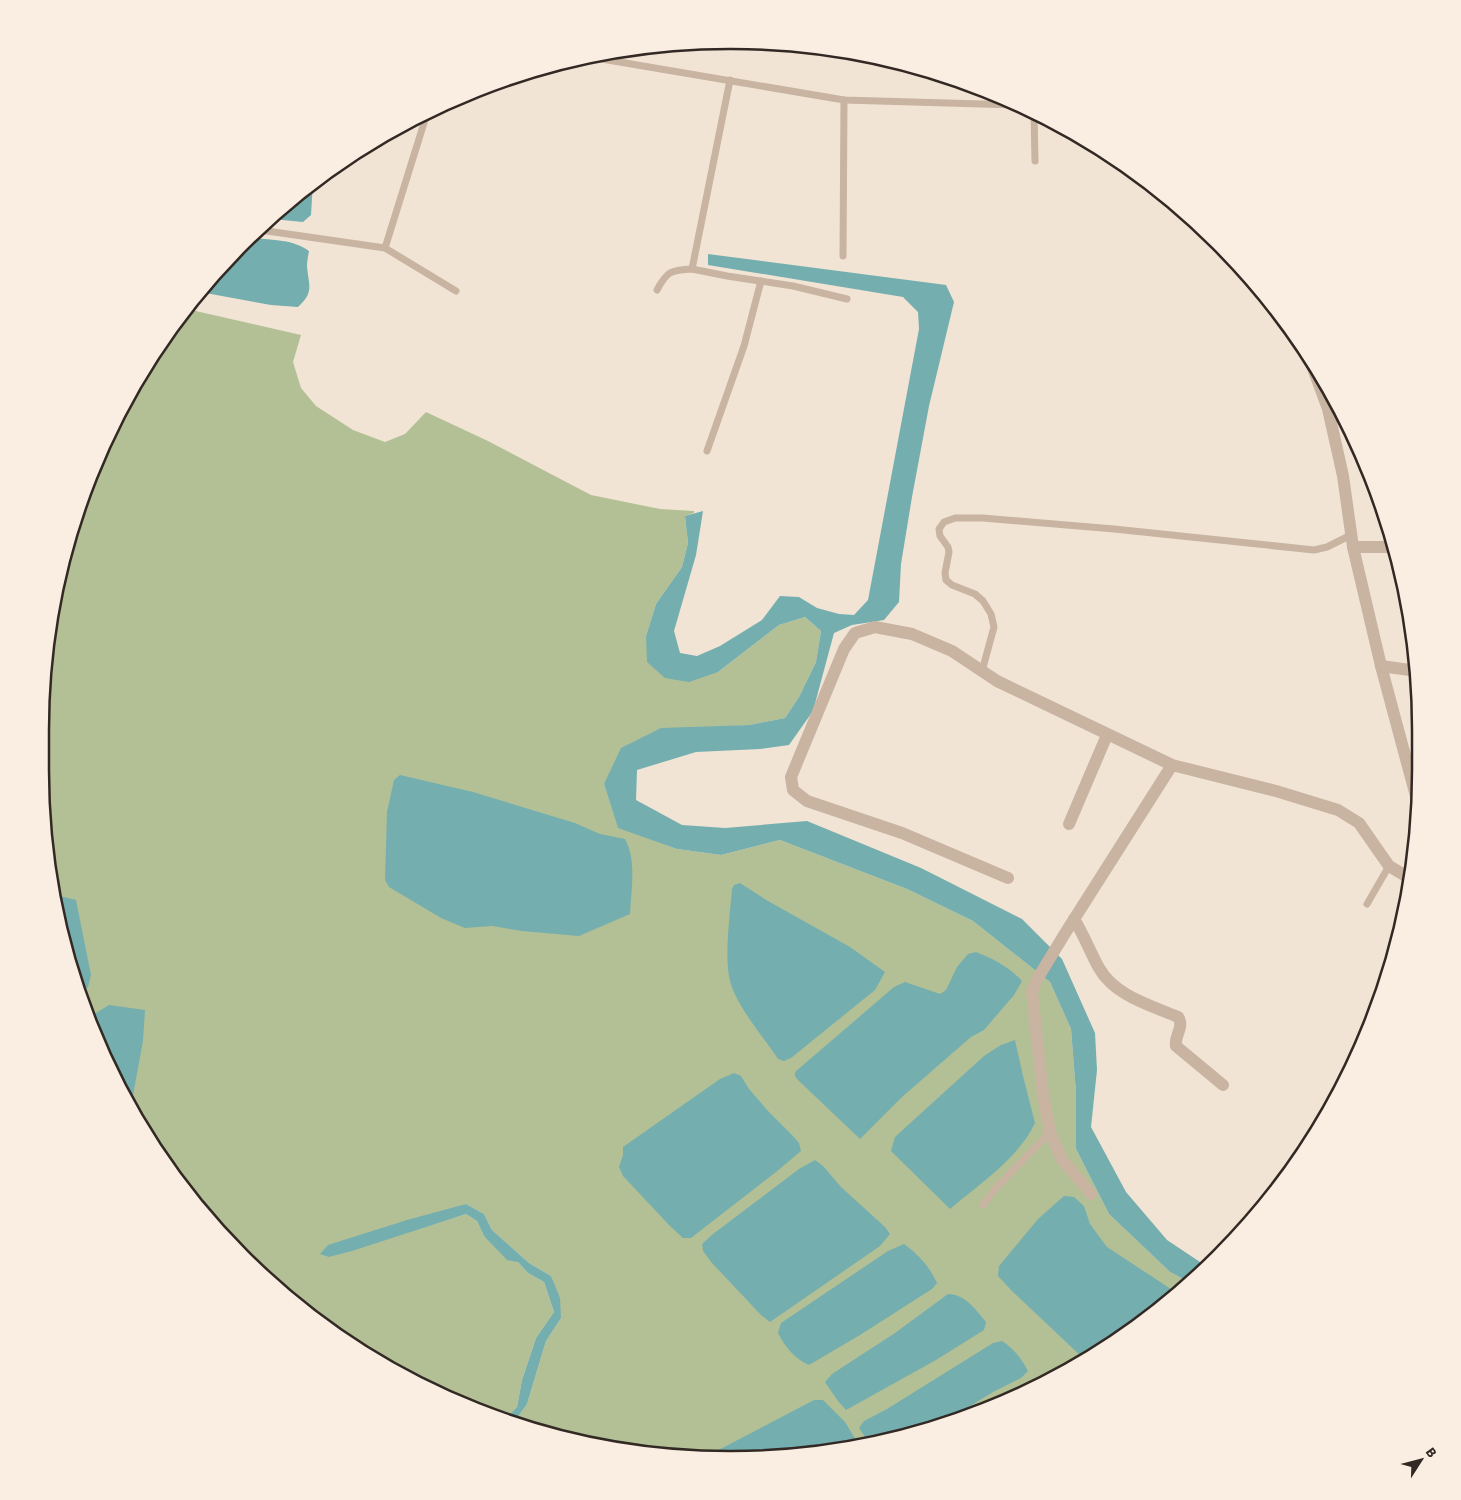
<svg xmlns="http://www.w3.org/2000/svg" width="1461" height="1500" viewBox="0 0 1461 1500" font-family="'Source Sans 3',sans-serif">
	<rect width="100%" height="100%" fill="#f1e4d5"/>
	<path fill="#b3c095" d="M 187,309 L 301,335 L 293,362 L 301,388 L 316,406 L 353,430 L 385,442 L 405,434 L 426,412 L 488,441 L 591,495 L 660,509 L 694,511 L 694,513 L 685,516 L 688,543 L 682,567 L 656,604 L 646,636 L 718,672 L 779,625 L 805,617 L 821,631 L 816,662 L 799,697 L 785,718 L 749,725 L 710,727 L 604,784 L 618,827 L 677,849 L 721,855 L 780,840 L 907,889 L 973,921 L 1050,982 L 1071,1029 L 1076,1093 L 1076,1149 L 1109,1214 L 1170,1272 L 1189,1282 L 1151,1317 L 1036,1389 L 909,1437 L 775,1459 L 640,1454 L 513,1424 L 527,1404 L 546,1341 L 561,1318 L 551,1276 L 529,1263 L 492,1230 L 484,1214 L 466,1204 L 329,1257 L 466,1214 L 477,1221 L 484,1236 L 518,1262 L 528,1273 L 544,1282 L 554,1312 L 536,1338 L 522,1380 L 517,1407 L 503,1421 L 385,1367 L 242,1258 L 157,1153 L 93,1034 L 53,904 L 40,770 L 46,640 L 77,508 L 133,385 Z"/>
	<g fill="#74aeaf">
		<path d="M 313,181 L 311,215 L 303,222 L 272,219 Z"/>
		<path d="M 251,238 C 270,240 293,239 309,251 C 308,256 307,262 307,267 C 309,286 314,292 298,307 L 271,305 L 200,292 L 212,275 Z"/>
		<path d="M 708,254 L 946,285 L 954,302 L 929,406 L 912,497 L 901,564 L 899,602 L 884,620 L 852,625 L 834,633 L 813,711 L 789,745 L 760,749 L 696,752 L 637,770 L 636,800 L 682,825 L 725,828 L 807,821 L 921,868 L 1022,919 L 1062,959 L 1095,1033 L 1097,1070 L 1091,1127 L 1126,1192 L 1167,1240 L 1206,1266 L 1189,1282 L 1170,1272 L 1109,1214 L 1076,1149 L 1076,1093 L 1071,1029 L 1050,982 L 973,921 L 907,889 L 780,840 L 721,855 L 677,849 L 618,828 L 604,784 L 621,748 L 661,728 L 749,725 L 785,718 L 799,697 L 816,662 L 821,631 L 805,617 L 779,625 L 718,672 L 689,682 L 665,678 L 647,662 L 646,636 L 656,604 L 682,567 L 688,543 L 685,516 L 703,511 L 696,555 L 674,631 L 680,653 L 697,656 L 720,646 L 762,620 L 780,596 L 799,597 L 817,608 L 839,614 L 854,615 L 868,600 L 919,329 L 918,312 L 903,297 L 708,265 Z"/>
		<path d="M 400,775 L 473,792 L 575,823 L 600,834 L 625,839 C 637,861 631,890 630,914 L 579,936 L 522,931 L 492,926 L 465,928 L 441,918 L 389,887 L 385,880 L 387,812 L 394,780 Z"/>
		<path d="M 740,883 L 768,901 L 850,947 L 885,972 L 875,990 L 791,1058 L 784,1061 L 778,1059 C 764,1038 736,1005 730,981 C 724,957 730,915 732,889 L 734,885 Z"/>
		<path d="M 52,894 L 76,900 L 91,975 L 88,987 L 81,994 L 66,945 L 65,920 L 60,916 L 57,916 Z"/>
		<path d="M 976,952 C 994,959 1009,967 1022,981 L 1014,995 L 984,1030 L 971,1037 L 902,1097 L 860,1139 L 798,1080 L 795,1076 L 795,1072 L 894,987 L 905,982 L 940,994 L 946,990 L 957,967 L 968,954 Z"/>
		<path d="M 109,1005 L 145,1010 L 143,1041 L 133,1095 L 136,1115 L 93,1034 L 88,1018 Z"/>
		<path d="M 1015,1040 L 1023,1076 L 1035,1123 C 1018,1159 980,1183 950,1209 L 891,1151 L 895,1137 L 984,1056 L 1001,1045 Z"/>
		<path d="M 734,1073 L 741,1076 L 749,1089 L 768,1111 L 792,1135 L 799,1143 L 801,1151 L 776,1172 L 691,1238 L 683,1238 L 670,1226 L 623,1176 L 619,1167 L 623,1155 L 623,1147 L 720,1079 Z"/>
		<path d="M 815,1160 L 823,1166 L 841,1187 L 885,1227 L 890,1234 L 880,1246 L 770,1322 L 761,1315 L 712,1263 L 703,1251 L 702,1244 L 713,1234 L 799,1169 Z"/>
		<path d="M 1064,1196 L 1074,1197 L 1084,1206 L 1090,1224 L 1107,1247 L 1177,1293 L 1151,1317 L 1084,1359 L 1012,1291 L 998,1276 L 999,1266 L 1038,1219 Z"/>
		<path d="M 466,1204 L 484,1214 L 492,1230 L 529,1263 L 551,1276 L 560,1298 L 561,1318 L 546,1341 L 527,1404 L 513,1424 L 503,1421 L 517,1407 L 522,1380 L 536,1338 L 554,1312 L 544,1282 L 528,1273 L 518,1262 L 507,1260 L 484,1236 L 477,1221 L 466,1214 L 352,1251 L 329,1257 L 320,1254 L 328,1245 L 407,1220 Z"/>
		<path d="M 904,1244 C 919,1255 929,1266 937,1283 L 932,1289 L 860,1335 L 809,1365 C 795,1359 785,1347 778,1333 L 781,1323 L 888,1251 Z"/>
		<path d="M 948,1294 C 965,1294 976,1310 986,1322 L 984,1330 L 936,1360 L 846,1410 L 838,1401 L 825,1382 L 832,1374 L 895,1333 Z"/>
		<path d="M 1002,1341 C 1014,1349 1021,1358 1028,1371 L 1021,1378 L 993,1392 L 938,1426 L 909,1437 L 869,1443 L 859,1428 L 864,1421 L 887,1409 L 993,1343 Z"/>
		<path d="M 814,1400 L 823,1400 L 845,1422 L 859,1445 L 775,1459 L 707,1456 Z"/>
	</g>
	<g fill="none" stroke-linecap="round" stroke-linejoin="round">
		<g stroke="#c9b3a1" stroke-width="7">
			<path d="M 590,57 L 844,100 L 1016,105"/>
			<path d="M 730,80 L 692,269 L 727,276 L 793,286 L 847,299"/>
			<path d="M 1034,113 L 1035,161"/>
			<path d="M 260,230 L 385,248 L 456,291"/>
			<path d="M 385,248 L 428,110"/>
			<path d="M 843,256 L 844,100"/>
			<path d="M 657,290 C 667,271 671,270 692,269"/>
			<path d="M 707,451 L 744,346 L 761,281"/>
			<path d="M 982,671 L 994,627 L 991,614 L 983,601 L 975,594 L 952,585 L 946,580 L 945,573 L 949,552 L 948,547 L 940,536 L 939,529 L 944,522 L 955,518 L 983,518 L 1114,529 L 1314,550 L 1327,547 L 1351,535"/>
			<path d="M 1367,904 L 1389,866"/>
			<path d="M 983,1205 L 995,1189 L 1050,1132"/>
		</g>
		<g stroke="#c9b3a1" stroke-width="12">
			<path d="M 1311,363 L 1328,409 L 1343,476 L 1353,547 L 1381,666 L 1417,800"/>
			<path d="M 1353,547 L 1396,547"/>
			<path d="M 1381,666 L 1417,671"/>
			<path d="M 1069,824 L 1107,735"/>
			<path d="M 1008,878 L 902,833 L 807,801 L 793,790 L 791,777 L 844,649 L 855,633 L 875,627 L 912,634 L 952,651 L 997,681 L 1172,765 L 1276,791 L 1338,810 L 1359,823 L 1389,866 L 1411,879"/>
			<path d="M 1074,919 C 1084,935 1090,952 1099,968 C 1115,996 1150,1005 1178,1017 C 1185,1027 1174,1035 1176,1046 L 1223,1085"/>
			<path d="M 1091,1194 L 1061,1158 L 1050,1132 L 1043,1094 L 1032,992 L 1036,981 L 1064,935 L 1172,765"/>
		</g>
	</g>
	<path d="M0 0H1461V1500H0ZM730 49H731A681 681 0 0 1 1412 730V770A681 681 0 0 1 731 1451H730A681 681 0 0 1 49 770V730A681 681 0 0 1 730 49Z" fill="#f9eee1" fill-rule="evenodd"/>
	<path fill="none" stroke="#332924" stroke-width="2.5" d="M730 49H731A681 681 0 0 1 1412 730V770A681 681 0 0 1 731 1451H730A681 681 0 0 1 49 770V730A681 681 0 0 1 730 49Z"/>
	<g transform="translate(1421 1460) rotate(54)" stroke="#f9eee1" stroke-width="4" paint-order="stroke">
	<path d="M0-4L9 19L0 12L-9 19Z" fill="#332924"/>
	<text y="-8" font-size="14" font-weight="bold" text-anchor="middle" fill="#332924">B</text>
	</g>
</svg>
